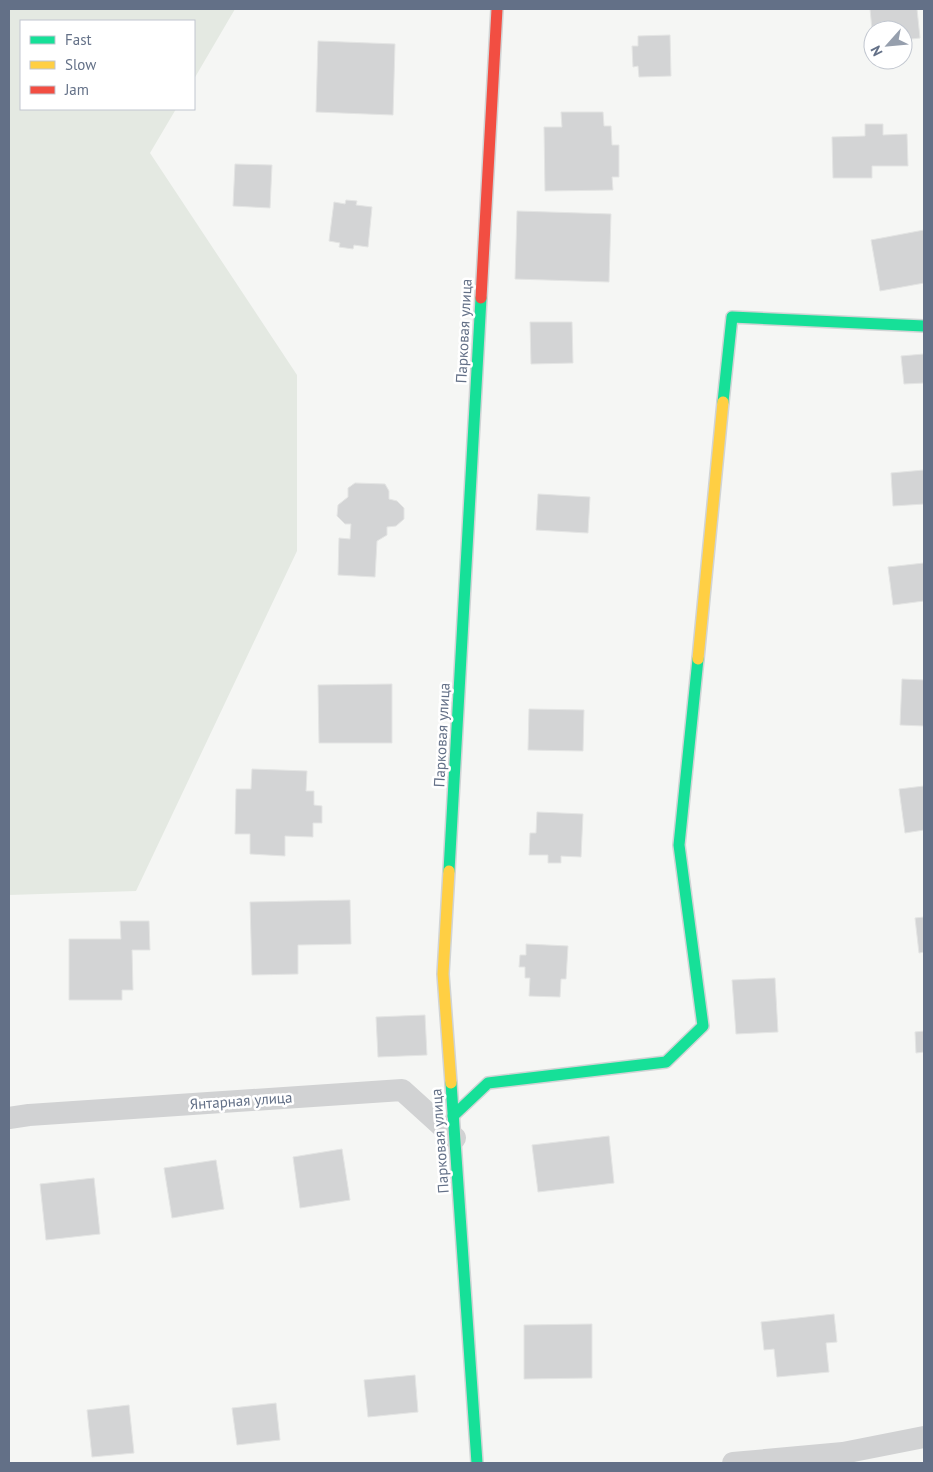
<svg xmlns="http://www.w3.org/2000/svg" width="933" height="1472" viewBox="0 0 933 1472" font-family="'PT Sans',sans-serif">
	<rect width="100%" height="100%" fill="#f5f6f4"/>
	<path fill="#e4e9e2" d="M 9,9 L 235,9 L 194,79 L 194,21 L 21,21 L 21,109 L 176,109 L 150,153 L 297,375 L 297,551 L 136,891 L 9,895 Z"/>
	<g fill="#d3d4d5" stroke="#e4e5e4">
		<path d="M 870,9 L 917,9 L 920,38 L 903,40 L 903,30 L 873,30 L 873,39 Z"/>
		<path d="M 670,35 L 671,76 L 639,77 L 638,66 L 633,67 L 632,46 L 638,46 L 638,36 Z"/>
		<path d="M 318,41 L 395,44 L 393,115 L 316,112 Z"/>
		<path d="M 561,112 L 603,112 L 604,126 L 611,126 L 612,145 L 619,145 L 619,177 L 612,177 L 613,190 L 545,191 L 544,127 L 562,127 Z"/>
		<path d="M 865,124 L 883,124 L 883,135 L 907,134 L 908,166 L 872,166 L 872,178 L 833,178 L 832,137 L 865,136 Z"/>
		<path d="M 235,164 L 272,165 L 270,208 L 233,206 Z"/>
		<path d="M 346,200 L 357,201 L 356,205 L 372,207 L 368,247 L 354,245 L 353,249 L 339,247 L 340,243 L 329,241 L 334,202 L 345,204 Z"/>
		<path d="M 517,211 L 611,214 L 609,282 L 515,279 Z"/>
		<path d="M 924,230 L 924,283 L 880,291 L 871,240 Z"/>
		<path d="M 530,322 L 572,322 L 573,363 L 531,364 Z"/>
		<path d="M 924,354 L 924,383 L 904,384 L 901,356 Z"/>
		<path d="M 924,470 L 924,504 L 893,506 L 891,473 Z"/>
		<path d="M 355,483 L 385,484 L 389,491 L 389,499 L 397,501 L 404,508 L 404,519 L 396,526 L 387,527 L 387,535 L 377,541 L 375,577 L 338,575 L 339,538 L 350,539 L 351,524 L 345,524 L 337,516 L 338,505 L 348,497 L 348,488 Z"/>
		<path d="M 538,494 L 590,497 L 588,533 L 536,530 Z"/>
		<path d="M 924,563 L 924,601 L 893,605 L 888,567 Z"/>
		<path d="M 902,679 L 924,680 L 924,726 L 900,725 Z"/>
		<path d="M 392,684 L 392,743 L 319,743 L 318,685 Z"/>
		<path d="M 529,709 L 584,710 L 583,751 L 528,750 Z"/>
		<path d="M 252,769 L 307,771 L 306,791 L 314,791 L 314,805 L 322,806 L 322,823 L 313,823 L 313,837 L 285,836 L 285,856 L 250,854 L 250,834 L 235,834 L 236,789 L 251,789 Z"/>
		<path d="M 924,786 L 924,830 L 905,833 L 899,789 Z"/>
		<path d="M 537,812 L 583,814 L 581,857 L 561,856 L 561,863 L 548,863 L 548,855 L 529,855 L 530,833 L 536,833 Z"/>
		<path d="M 350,900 L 351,944 L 298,945 L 298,974 L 252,975 L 250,902 Z"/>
		<path d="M 924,917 L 924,952 L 919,953 L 915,918 Z"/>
		<path d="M 120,921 L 149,921 L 150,950 L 132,950 L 133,990 L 122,990 L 122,1000 L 69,1000 L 69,939 L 121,939 Z"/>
		<path d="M 526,944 L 568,946 L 566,979 L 561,979 L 560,997 L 529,996 L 530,978 L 525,978 L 525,967 L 519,967 L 520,955 L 526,955 Z"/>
		<path d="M 775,978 L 778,1032 L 736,1034 L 732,980 Z"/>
		<path d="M 425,1015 L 427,1055 L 378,1057 L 376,1017 Z"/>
		<path d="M 924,1031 L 924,1052 L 916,1053 L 915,1032 Z"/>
		<path d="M 609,1136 L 614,1183 L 538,1192 L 532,1145 Z"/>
		<path d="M 342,1149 L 350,1200 L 300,1208 L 293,1157 Z"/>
		<path d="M 216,1160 L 224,1209 L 172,1218 L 164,1168 Z"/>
		<path d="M 94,1178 L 100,1234 L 46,1240 L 40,1184 Z"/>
		<path d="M 834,1314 L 837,1342 L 826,1343 L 829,1372 L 777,1377 L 774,1349 L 764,1350 L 761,1322 Z"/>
		<path d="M 592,1324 L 592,1378 L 524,1379 L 524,1325 Z"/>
		<path d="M 415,1375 L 418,1412 L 368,1417 L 364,1380 Z"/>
		<path d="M 276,1403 L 280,1440 L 237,1445 L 232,1408 Z"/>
		<path d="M 129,1405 L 134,1453 L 92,1457 L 87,1410 Z"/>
	</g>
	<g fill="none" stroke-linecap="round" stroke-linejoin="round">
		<defs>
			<g id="fast">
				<path d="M 723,402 L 732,317 L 924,326"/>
				<path d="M 449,871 L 481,298"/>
				<path d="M 451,1083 L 477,1463"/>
				<path d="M 453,1116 L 488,1083 L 666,1062 L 703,1026 L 679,845 L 698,659"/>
			</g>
			<g id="slow">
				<path d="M 698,659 L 723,402"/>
				<path d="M 449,871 L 443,974 L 451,1083"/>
			</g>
			<path id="jam" d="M 481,298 L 497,9"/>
		</defs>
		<use href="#fast" stroke="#d1d4d5" stroke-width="14"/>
		<use href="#slow" stroke="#d1d4d5" stroke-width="14"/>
		<use href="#jam" stroke="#d1d4d5" stroke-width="14"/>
		<g stroke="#d1d2d3" stroke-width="22">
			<path d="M 9,1118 L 29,1115 L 402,1090 L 455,1138"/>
			<path d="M 733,1463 L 843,1453 L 924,1437"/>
		</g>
		<use href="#fast" stroke="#16e098" stroke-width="11"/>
		<use href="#slow" stroke="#ffcf43" stroke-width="11"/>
		<use href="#jam" stroke="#f24e42" stroke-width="11"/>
	</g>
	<g text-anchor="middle" stroke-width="5" stroke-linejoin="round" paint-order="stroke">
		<g font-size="15" fill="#637087" stroke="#fff">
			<text transform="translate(464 331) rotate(-87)" y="5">Парковая улица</text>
			<text transform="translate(442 735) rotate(-87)" y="5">Парковая улица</text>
			<text transform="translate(241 1101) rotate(-4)" y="5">Янтарная улица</text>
			<text transform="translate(440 1141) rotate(-94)" y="5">Парковая улица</text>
		</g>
	</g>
	<rect width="933" height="1472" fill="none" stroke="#637087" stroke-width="20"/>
	<rect x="20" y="20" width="175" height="90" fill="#ffffff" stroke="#c1c6cf"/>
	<rect x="30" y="36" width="25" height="8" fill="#16e098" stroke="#c1c6cf"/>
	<text x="65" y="45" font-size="15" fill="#637087">Fast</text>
	<rect x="30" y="61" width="25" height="8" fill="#ffcf43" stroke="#c1c6cf"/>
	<text x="65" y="70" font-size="15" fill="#637087">Slow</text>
	<rect x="30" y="86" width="25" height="8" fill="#f24e42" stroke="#c1c6cf"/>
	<text x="65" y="95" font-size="15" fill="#637087">Jam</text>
	<g transform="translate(888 45) rotate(243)"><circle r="24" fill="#ffffff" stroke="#c1c6cf"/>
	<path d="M0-4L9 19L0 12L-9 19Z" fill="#969fad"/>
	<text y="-8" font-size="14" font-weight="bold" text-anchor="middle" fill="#637087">N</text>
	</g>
</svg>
